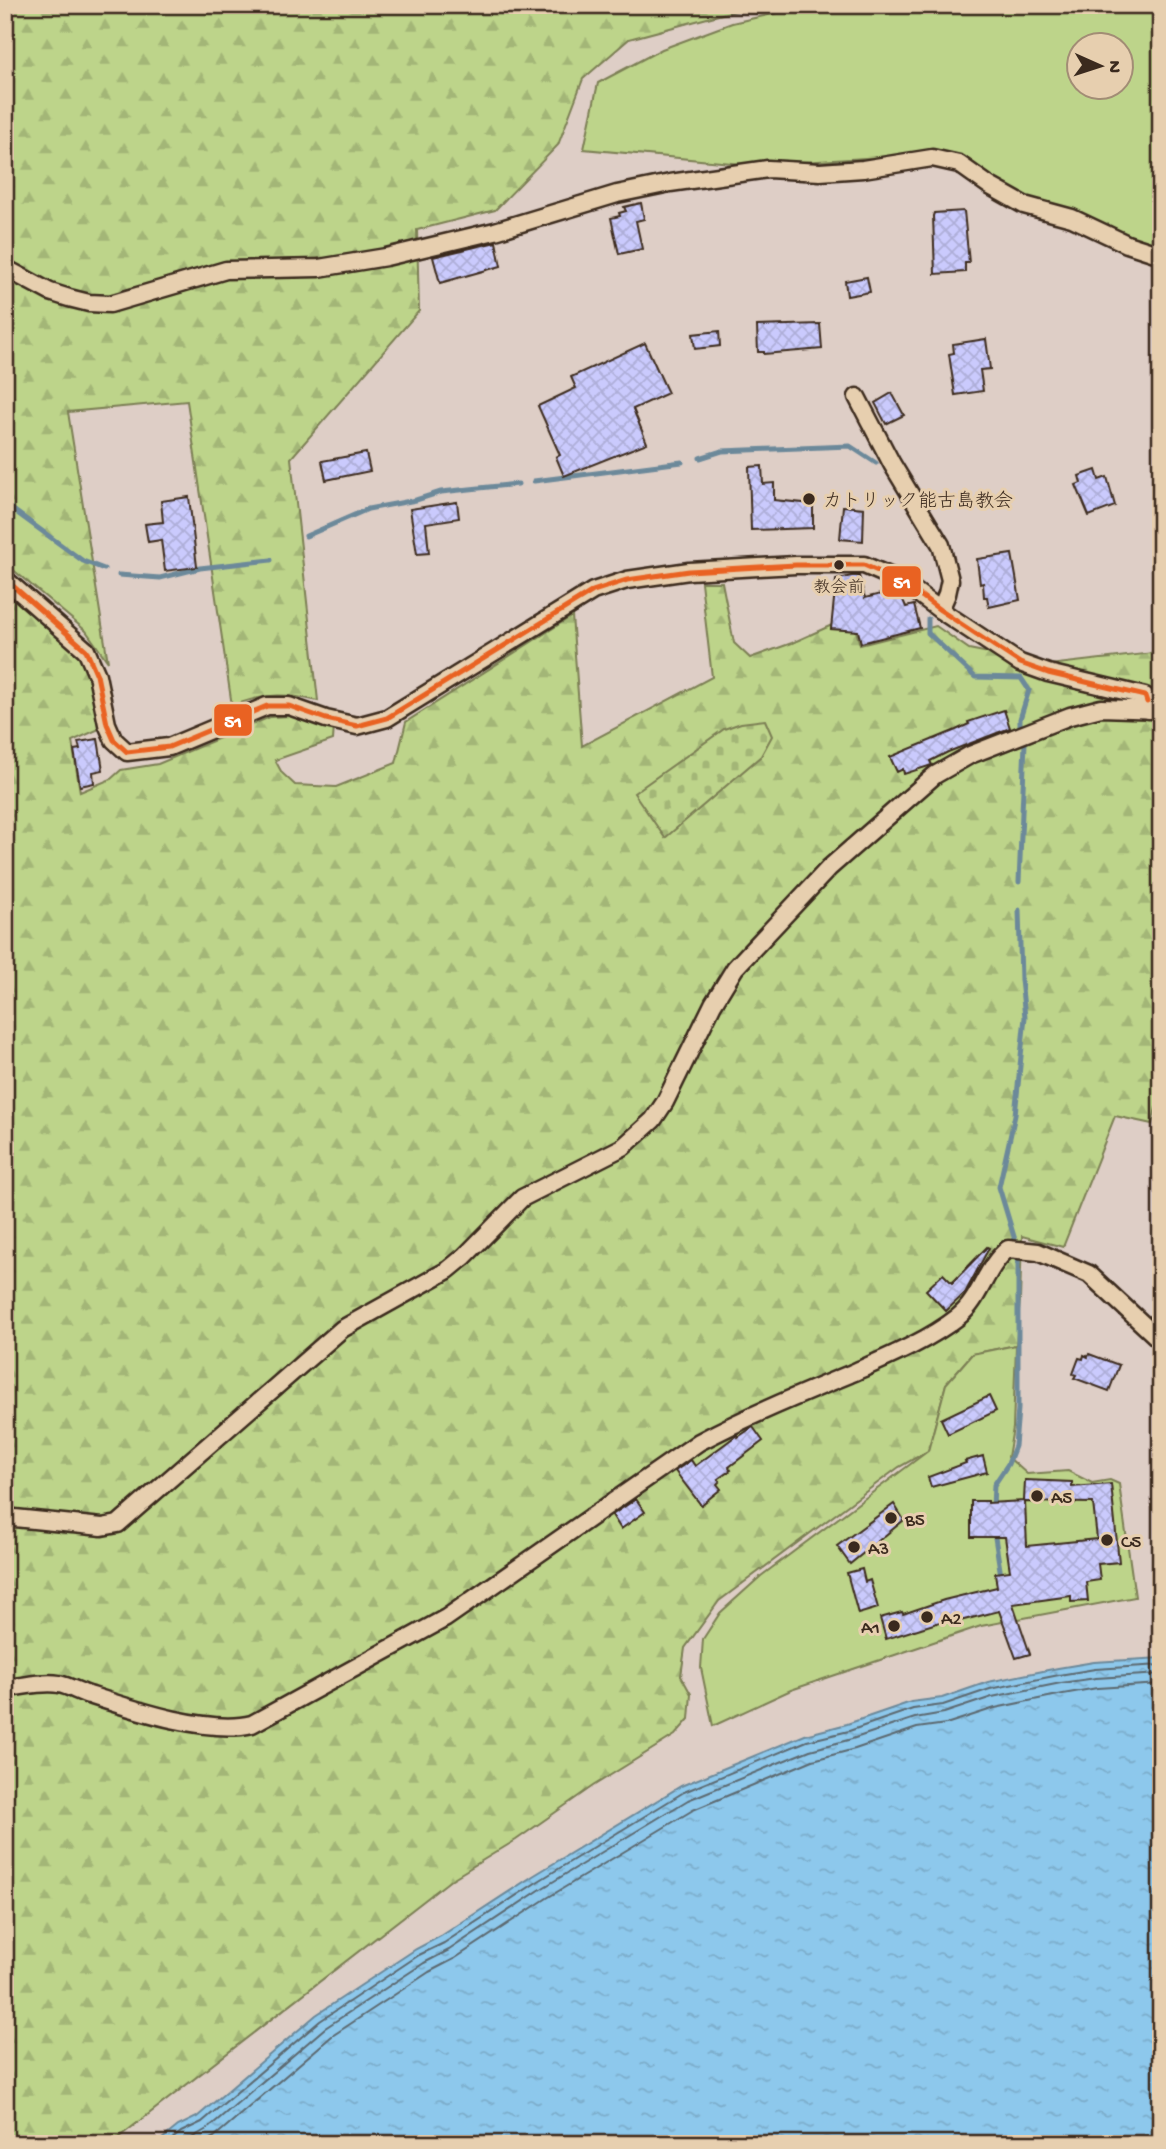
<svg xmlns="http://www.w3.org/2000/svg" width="1166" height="2149" viewBox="0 0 1166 2149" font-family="'Gochi Hand','Klee One',sans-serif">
	<defs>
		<pattern id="forest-firs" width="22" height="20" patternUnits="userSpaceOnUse" patternTransform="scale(1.75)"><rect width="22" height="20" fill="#bdd48a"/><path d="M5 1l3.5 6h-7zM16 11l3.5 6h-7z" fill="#a3b677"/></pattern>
		<pattern id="cemetery-stones" width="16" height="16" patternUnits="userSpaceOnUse" patternTransform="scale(1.75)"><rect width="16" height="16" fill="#bdd48a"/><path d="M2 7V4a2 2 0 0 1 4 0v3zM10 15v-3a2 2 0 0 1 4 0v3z" fill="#a3b677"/></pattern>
		<pattern id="water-ripples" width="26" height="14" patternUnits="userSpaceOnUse" patternTransform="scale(1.75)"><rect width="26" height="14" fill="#8dc8ec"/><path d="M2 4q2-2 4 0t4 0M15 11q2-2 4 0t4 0" fill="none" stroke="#7bacca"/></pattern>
		<pattern id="building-cross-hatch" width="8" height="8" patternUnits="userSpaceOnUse" patternTransform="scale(1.75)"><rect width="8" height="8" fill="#cacafd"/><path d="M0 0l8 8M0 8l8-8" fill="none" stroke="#aeaed8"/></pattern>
	</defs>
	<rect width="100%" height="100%" fill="#decec6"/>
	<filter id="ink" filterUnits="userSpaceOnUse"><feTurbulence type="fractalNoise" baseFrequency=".0143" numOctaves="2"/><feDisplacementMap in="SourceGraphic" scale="14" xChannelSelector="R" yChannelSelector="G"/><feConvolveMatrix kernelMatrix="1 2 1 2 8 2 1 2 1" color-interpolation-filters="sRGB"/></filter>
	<g filter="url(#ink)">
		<g fill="url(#forest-firs)" stroke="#7c7f54" stroke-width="2">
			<path d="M 5,5 L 772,5 L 726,13 L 629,39 L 583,79 L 558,145 L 495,210 L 417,230 L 419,311 L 291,458 L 318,701 C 282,693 267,693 232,706 L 187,401 L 68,412 L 108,662 L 86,631 L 5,563 Z"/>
			<path d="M 701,582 L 722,582 L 734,643 L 750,658 L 792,643 L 852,616 L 860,645 L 936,626 L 969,649 L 1049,665 L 1161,652 L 1161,1110 L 1156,1108 L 1152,1124 L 1115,1116 L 1063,1247 L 1022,1236 L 1020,1301 L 1016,1345 L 972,1354 L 946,1384 L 928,1451 L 899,1467 L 719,1601 L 685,1648 L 681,1676 L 691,1694 L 689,1719 L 675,1735 L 593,1786 L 516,1840 L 452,1879 L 110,2144 L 5,2144 L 5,588 L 83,654 L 106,726 L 72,741 L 80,792 L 111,779 L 121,770 L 158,764 L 270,717 L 290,716 L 334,726 L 333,740 L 275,760 L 282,773 L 295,785 L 336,787 L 396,763 L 406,722 L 572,616 L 582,746 L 712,677 Z"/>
		</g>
		<path fill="url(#cemetery-stones)" stroke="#7c7f54" stroke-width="2" d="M 765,720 L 772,736 L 761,756 L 665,838 L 634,793 L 724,729 L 741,723 Z"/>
		<g fill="#bdd48a" stroke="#7c7f54" stroke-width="2" fill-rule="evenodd">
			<path d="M 813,5 L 1161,5 L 1161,250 L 1030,203 L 929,154 L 753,165 L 584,149 L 598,83 L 662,49 L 732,23 ZM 1078,46 L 1120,46 L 1120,88 L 1078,88 Z"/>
			<path d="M 1016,1345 L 1013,1428 L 1008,1457 L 1027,1474 L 1068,1471 L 1092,1483 L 1110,1480 L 1119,1484 L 1135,1597 L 981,1626 L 791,1690 L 713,1726 L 701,1668 L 703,1639 L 720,1613 L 761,1576 L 928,1451 L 946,1384 L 972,1354 Z"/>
		</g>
		<path fill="url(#water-ripples)" stroke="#6c899a" stroke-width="2" d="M 1161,1658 L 1161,2144 L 156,2144 L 178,2126 L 197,2117 L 316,2015 L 416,1949 L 441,1936 L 533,1876 L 681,1786 L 805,1735 L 847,1724 L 911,1702 L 942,1698 L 988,1682 L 1058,1668 L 1094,1662 Z"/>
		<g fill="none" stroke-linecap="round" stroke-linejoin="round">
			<g stroke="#5c6970" stroke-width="2">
				<path d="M 166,2144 L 181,2132 L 202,2122 L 320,2021 L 419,1955 L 444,1943 L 537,1882 L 684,1792 L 807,1741 L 849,1731 L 913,1709 L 943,1705 L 990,1689 L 1059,1675 L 1095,1669 L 1161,1665"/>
				<path d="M 181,2144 L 207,2129 L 325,2028 L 424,1963 L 449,1950 L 541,1889 L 688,1800 L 810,1750 L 852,1739 L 915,1718 L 944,1713 L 992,1697 L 1061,1683 L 1096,1678 L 1161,1674"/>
				<path d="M 201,2144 L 214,2137 L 332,2036 L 429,1972 L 454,1959 L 547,1898 L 693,1810 L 813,1760 L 855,1749 L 917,1728 L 946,1724 L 995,1708 L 1063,1694 L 1097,1688 L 1161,1684"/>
			</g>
			<g stroke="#6c899a" stroke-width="5">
				<path d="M 700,458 L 722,451 L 850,446 L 876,463"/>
				<path d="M 534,481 L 682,462"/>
				<path d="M 5,504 L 83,561 L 104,569"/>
				<path d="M 306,536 L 368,509 L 416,500 L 441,492 L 518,484"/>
				<path d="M 119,575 L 160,578 L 200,568 L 271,560"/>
				<path d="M 928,619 L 928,633 L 975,677 L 1021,678 L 1029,690 L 1020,719 L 1020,727"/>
				<path d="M 1019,882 L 1025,743"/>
				<path d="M 1015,1240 L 999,1187 L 1015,1115 L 1025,1017 L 1021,980 L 1019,910"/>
				<path d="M 993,1507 L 994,1485 L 1008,1464 L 1015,1446 L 1018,1409 L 1018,1260"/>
				<path d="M 994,1531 L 1001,1576"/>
			</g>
		</g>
		<g fill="url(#building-cross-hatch)" stroke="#3b2a1e" stroke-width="2" fill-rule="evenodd">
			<path d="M 641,203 L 644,219 L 636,221 L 642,249 L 619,254 L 611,218 L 620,216 L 619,213 L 626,211 L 624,207 Z"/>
			<path d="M 964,211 L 969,263 L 965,263 L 965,272 L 935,274 L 933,216 L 934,213 Z"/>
			<path d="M 496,242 L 501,266 L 440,283 L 433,257 Z"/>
			<path d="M 867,277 L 870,292 L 847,296 L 845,281 Z"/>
			<path d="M 820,324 L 822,349 L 764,354 L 764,352 L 758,352 L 757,326 Z"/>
			<path d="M 719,331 L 720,346 L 695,349 L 693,334 Z"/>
			<path d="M 986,339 L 990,369 L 980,370 L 983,391 L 955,395 L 949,354 L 954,353 L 953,344 Z"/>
			<path d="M 645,343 L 668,393 L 633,409 L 647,443 L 564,476 L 556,457 L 560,455 L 538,406 L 576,388 L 571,377 Z"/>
			<path d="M 892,393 L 904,415 L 886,424 L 875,403 Z"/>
			<path d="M 366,453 L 370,471 L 326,480 L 322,461 Z"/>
			<path d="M 762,466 L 763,484 L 774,483 L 774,500 L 813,504 L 813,528 L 751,530 L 749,467 Z"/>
			<path d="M 1096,470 L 1099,480 L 1107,477 L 1115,506 L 1089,516 L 1076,485 L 1081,483 L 1079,476 Z"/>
			<path d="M 189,497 L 197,567 L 165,571 L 161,540 L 148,542 L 145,524 L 163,522 L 161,501 Z"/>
			<path d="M 457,502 L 459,518 L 426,523 L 429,553 L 417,554 L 410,509 Z"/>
			<path d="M 843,506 L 864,508 L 863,541 L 840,539 Z"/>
			<path d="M 1012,554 L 1020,600 L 989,607 L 987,597 L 984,597 L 983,583 L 980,584 L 977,559 Z"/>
			<path d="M 851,576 L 859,576 L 865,598 L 885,593 L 886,596 L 900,593 L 906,607 L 914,605 L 920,628 L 861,643 L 858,631 L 831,629 L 836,580 Z"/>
			<path d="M 1004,710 L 1010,728 L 948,752 L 930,761 L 932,765 L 904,774 L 903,769 L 897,772 L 890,757 L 956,730 L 969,724 L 968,722 Z"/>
			<path d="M 98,739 L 103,770 L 93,772 L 94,783 L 80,786 L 74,750 L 80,749 L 78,742 Z"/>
			<path d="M 987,1247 L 989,1248 L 965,1293 L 946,1311 L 926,1290 L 943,1274 L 952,1283 Z"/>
			<path d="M 1089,1354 L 1119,1365 L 1109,1391 L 1074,1378 L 1076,1375 L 1073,1374 L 1079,1358 L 1083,1359 L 1084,1355 L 1088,1357 Z"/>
			<path d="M 989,1396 L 996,1411 L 948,1434 L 941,1419 Z"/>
			<path d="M 753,1427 L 763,1441 L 729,1467 L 731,1470 L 718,1479 L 720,1481 L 717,1484 L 721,1489 L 701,1505 L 675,1471 L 691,1460 L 695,1466 L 737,1435 L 738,1437 Z"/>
			<path d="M 983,1456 L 987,1472 L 931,1487 L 928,1477 L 966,1463 L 965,1461 Z"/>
			<path d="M 1025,1480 L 1072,1482 L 1072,1487 L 1111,1484 L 1119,1562 L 1098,1564 L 1100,1580 L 1086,1582 L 1088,1601 L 1071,1602 L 1071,1596 L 1013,1604 L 1030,1654 L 1016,1658 L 999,1611 L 960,1621 L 959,1616 L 886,1639 L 880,1618 L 902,1612 L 903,1614 L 944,1600 L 997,1587 L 995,1573 L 1010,1571 L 1005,1537 L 971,1537 L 971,1501 L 988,1501 L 988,1503 L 1024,1501 ZM 1025,1502 L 1093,1503 L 1097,1539 L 1027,1546 Z"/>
			<path d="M 636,1499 L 645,1512 L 621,1529 L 612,1515 Z"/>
			<path d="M 894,1504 L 904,1520 L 850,1564 L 837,1546 Z"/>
			<path d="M 862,1569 L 865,1582 L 870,1580 L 878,1608 L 858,1614 L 847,1573 Z"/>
		</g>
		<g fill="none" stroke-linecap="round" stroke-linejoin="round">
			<defs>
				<g id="minor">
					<path d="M 5,268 L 50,292 L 69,298 L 89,303 L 110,304 L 226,270 L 319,268 L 386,257 L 495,231 L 617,194 L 670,183 L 768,169 L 820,172 L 863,169 L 932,158 L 959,164 L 990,186 L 1024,205 L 1072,218 L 1127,244 L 1161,255"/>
					<path d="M 857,397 L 892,464 L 941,545 L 950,580 L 947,594 L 940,610"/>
					<path d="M 5,579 L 86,650 L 97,675 L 107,724 L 114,740 L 127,752 L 169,747 L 267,706 L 289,706 L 326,719 L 357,726 L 387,718 L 593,591 L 627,580 L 689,571 L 796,565 L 864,565 L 903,582 L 940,610 L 1020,663 L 1048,673 L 1145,696 L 1149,710"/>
					<path d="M 5,1517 L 102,1527 L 118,1524 L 342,1329 L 448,1270 L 465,1256 L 522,1198 L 623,1147 L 653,1120 L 665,1102 L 713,1004 L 735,968 L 829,868 L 935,775 L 970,755 L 1070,716 L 1101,708 L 1161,710"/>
					<path d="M 5,1688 C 23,1687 41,1681 59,1684 C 69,1686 79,1692 89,1695 C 132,1709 209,1735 252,1724 L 446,1618 L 699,1442 C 748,1416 799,1395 850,1374 C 886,1358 926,1342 958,1317 C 981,1299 985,1267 1008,1249 L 1038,1252 L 1089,1274 L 1161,1341"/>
				</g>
			</defs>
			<use href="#minor" stroke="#3b2a1e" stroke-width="21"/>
			<use href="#minor" stroke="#e7cfaf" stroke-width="16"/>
			<defs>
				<path id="bus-1" d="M 5,579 L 86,650 L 97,675 L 107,724 L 114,740 L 127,752 L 169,747 L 267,706 L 289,706 L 326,719 L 357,726 L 387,718 L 593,591 L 627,580 L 689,571 L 796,565 L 864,565 L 903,582 L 940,610 L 1020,663 L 1048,673 L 1145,696 L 1147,702"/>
			</defs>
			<use href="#bus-1" stroke="#e7cfaf" stroke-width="10"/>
			<use href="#bus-1" stroke="#e96222" stroke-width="5"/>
		</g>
	</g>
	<g fill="#3b2a1e" stroke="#e7cfaf" stroke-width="2.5">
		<circle cx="809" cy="499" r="7"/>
		<circle cx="839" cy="565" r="6"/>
		<circle cx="1037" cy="1496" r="7"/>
		<circle cx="891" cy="1518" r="7"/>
		<circle cx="1107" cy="1540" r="7"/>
		<circle cx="854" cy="1547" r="7"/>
		<circle cx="927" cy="1617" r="7"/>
		<circle cx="894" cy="1626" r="7"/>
	</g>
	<g text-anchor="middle" stroke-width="6" stroke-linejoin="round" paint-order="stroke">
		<g font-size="17" fill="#3b2a1e" stroke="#e7cfaf">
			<text x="839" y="592">教会前</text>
		</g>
		<g font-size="19" fill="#3b2a1e" stroke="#e7cfaf" text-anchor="start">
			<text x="823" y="506">カトリック能古島教会</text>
			<text x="1051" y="1503">A5</text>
			<text x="905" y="1525">B5</text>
			<text x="1121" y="1547">C5</text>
			<text x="868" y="1554">A3</text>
			<text x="941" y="1624">A2</text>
			<text x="880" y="1633" text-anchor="end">A1</text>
		</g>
	</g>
	<g stroke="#e7cfaf" stroke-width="2.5">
		<rect x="881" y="565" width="41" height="33" rx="7" fill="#e96222"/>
		<rect x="213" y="703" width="40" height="34" rx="7" fill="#e96222"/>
	</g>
	<g font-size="19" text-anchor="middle" font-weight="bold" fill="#fff">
		<text x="902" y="588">51</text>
		<text x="233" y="727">51</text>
	</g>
	<rect width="1166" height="2149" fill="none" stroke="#e7cfaf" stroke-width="28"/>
	<rect x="14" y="14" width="1138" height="2121" fill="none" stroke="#3b2a1e" stroke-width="2.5" filter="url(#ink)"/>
	<g transform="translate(1100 66) rotate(93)"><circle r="33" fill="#e7cfaf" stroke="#a28d75" stroke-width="2"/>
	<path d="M0-5L12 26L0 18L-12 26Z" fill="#3b2a1e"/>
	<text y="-10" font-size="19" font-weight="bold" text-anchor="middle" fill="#3b2a1e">N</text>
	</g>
</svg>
